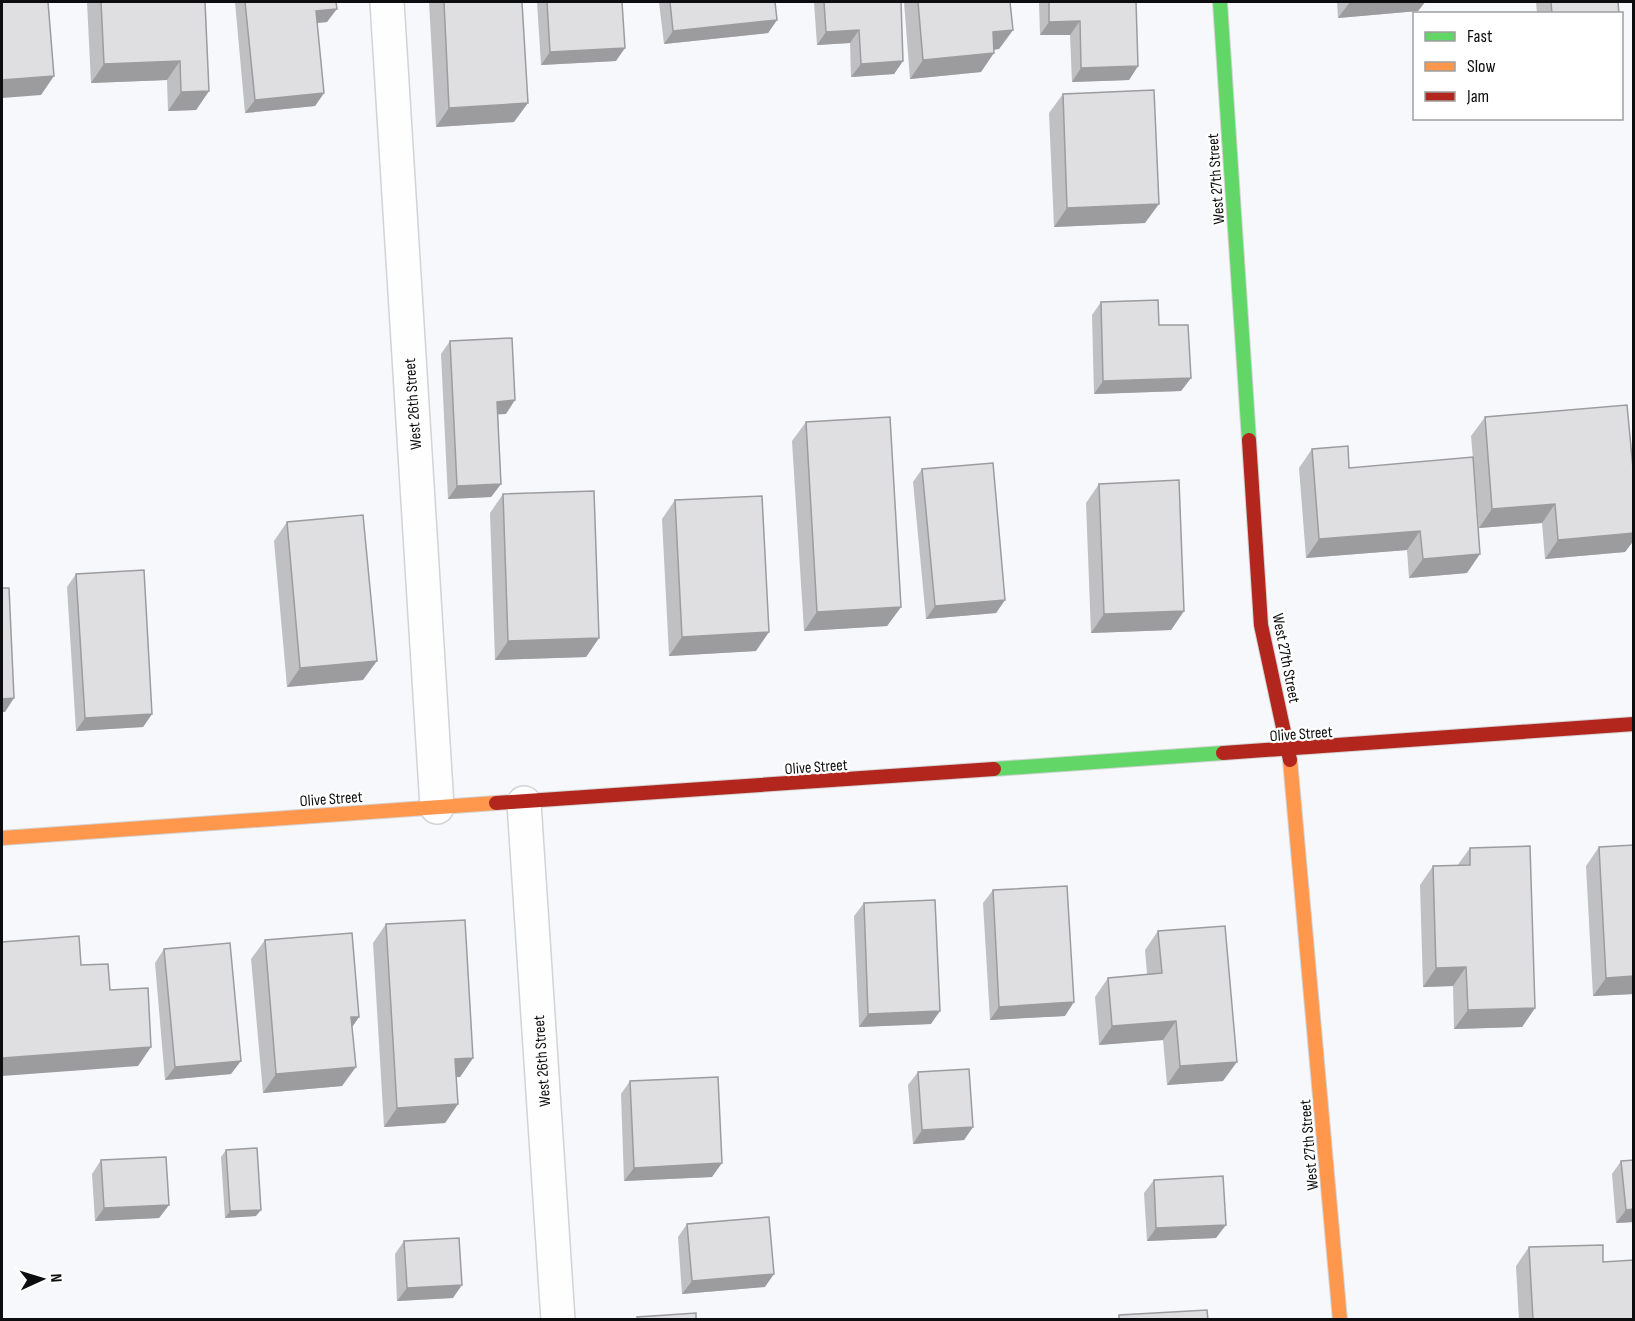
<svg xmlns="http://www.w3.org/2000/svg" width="1635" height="1321" viewBox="0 0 1635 1321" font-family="'Sofia Sans Condensed',sans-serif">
	<rect width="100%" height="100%" fill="#f7f8fb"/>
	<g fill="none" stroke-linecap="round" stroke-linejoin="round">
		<defs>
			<g id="street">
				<path d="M 387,2 L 437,807"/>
				<path d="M 524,803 L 558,1320"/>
			</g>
			<g id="fast">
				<path d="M 1220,2 L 1249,440"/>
				<path d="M 994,769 L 1223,753"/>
			</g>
			<g id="slow">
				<path d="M 1290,760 L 1340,1320"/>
				<path d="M 2,838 L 496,803"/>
			</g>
			<g id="jam">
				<path d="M 1249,440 L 1261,625 L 1290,760"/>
				<path d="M 1223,753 L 1634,724"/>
				<path d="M 496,803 L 994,769"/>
			</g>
		</defs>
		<use href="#street" stroke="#d2d3d5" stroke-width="36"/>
		<use href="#fast" stroke="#d2d3d5" stroke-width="16"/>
		<use href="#slow" stroke="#d2d3d5" stroke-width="16"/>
		<use href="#jam" stroke="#d2d3d5" stroke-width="16"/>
		<use href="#street" stroke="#fefefe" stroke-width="33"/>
		<use href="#fast" stroke="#63d668" stroke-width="14"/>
		<use href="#slow" stroke="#ff974d" stroke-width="14"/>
		<use href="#jam" stroke="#b3261e" stroke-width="14"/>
	</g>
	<g fill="#c0c0c2">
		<path d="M 87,2 L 205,2 L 209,91 L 196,110 L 168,111 L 167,80 L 91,83 Z"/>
		<path d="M 235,2 L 336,2 L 327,22 L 317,23 L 324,93 L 315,106 L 245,113 Z"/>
		<path d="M 429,2 L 522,2 L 514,122 L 436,127 Z"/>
		<path d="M 537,2 L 622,2 L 616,61 L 541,65 Z"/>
		<path d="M 659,2 L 775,2 L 777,20 L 768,33 L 664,44 Z"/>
		<path d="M 814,2 L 901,2 L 903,61 L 894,74 L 851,77 L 850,43 L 817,45 Z"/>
		<path d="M 904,2 L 1010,2 L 1013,30 L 999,49 L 994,50 L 981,72 L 910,79 Z"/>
		<path d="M 1039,2 L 1136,2 L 1138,66 L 1129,80 L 1072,82 L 1070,35 L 1040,35 Z"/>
		<path d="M 1337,2 L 1425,2 L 1418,11 L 1338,18 Z"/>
		<path d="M 1536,2 L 1618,2 L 1619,14 L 1537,14 Z"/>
		<path d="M 1063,94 L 1145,223 L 1054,227 L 1049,113 Z"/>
		<path d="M 1101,302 L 1191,378 L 1181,391 L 1094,394 L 1092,315 Z"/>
		<path d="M 450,341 L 506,414 L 498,414 L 501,484 L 491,497 L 448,499 L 441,354 Z"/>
		<path d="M 1485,417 L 1634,479 L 1634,540 L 1625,552 L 1545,559 L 1542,523 L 1479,528 L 1471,436 Z"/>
		<path d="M 806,422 L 901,607 L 887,626 L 804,631 L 792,441 Z"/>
		<path d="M 1312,449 L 1349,468 L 1467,573 L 1409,578 L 1407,550 L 1306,558 L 1299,468 Z"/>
		<path d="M 922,469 L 1005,600 L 996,613 L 926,619 L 913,482 Z"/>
		<path d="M 1099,484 L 1184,611 L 1171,630 L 1091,633 L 1086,503 Z"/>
		<path d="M 503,494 L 599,638 L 586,657 L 495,660 L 490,513 Z"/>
		<path d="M 675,500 L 756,651 L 669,656 L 662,519 Z"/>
		<path d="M 287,522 L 363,680 L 287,687 L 274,541 Z"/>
		<path d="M 76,574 L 152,714 L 143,727 L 76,731 L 67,587 Z"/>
		<path d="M 1599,847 L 1634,994 L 1593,996 L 1586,866 Z"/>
		<path d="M 1470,848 L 1535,1008 L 1522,1027 L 1454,1029 L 1453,986 L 1423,987 L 1420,885 L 1433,866 L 1457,866 Z"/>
		<path d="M 993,890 L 1065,1016 L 990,1020 L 983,903 Z"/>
		<path d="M 864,903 L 931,1024 L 859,1027 L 854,916 Z"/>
		<path d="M 386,924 L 473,1058 L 460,1077 L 456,1077 L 458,1104 L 445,1123 L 384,1127 L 373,943 Z"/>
		<path d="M 1158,931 L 1223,1081 L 1167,1085 L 1163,1040 L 1099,1045 L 1095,997 L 1108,978 L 1147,974 L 1145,950 Z"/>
		<path d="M 265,940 L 359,1017 L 352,1027 L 342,1086 L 263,1093 L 251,959 Z"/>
		<path d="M 164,949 L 231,1074 L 165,1080 L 155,963 Z"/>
		<path d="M 918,1072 L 973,1127 L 964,1140 L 913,1144 L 908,1085 Z"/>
		<path d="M 630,1081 L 712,1177 L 624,1181 L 621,1094 Z"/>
		<path d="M 226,1150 L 256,1216 L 225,1218 L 221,1157 Z"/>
		<path d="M 101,1160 L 169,1205 L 159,1218 L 95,1221 L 92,1174 Z"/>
		<path d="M 1621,1161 L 1634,1222 L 1616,1223 L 1612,1174 Z"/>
		<path d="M 1154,1180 L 1216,1238 L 1147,1241 L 1144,1193 Z"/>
		<path d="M 687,1224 L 765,1287 L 682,1294 L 678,1237 Z"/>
		<path d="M 404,1241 L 453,1298 L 397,1301 L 395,1254 Z"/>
		<path d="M 1529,1247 L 1603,1262 L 1634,1320 L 1519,1320 L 1516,1266 Z"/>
	</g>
	<g fill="#9c9c9e">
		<path d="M 1350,2 L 1425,2 L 1418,11 L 1338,18 Z"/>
		<path d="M 337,9 L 327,22 L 306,24 L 316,11 Z"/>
		<path d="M 777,20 L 768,33 L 664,44 L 673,31 Z"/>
		<path d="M 1080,21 L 1070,35 L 1040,35 L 1049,22 Z"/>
		<path d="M 859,30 L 850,43 L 817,45 L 826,32 Z"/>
		<path d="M 1013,30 L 999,49 L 979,51 L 993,32 Z"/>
		<path d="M 625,48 L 616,61 L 541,65 L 550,52 Z"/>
		<path d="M 994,53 L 981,72 L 910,79 L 923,60 Z"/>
		<path d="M 180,61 L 167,80 L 91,83 L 104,64 Z"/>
		<path d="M 903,61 L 894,74 L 851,77 L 861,64 Z"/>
		<path d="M 1138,66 L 1129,80 L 1072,82 L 1081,68 Z"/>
		<path d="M 54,76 L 41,95 L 2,98 L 2,80 Z"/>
		<path d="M 209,91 L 196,110 L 168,111 L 181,92 Z"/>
		<path d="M 324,93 L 315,106 L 245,113 L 255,100 Z"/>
		<path d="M 528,103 L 514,122 L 436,127 L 449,108 Z"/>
		<path d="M 1159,204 L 1145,223 L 1054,227 L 1067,208 Z"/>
		<path d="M 1191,378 L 1181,391 L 1094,394 L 1103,381 Z"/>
		<path d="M 515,400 L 506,414 L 488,415 L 497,402 Z"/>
		<path d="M 501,484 L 491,497 L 448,499 L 457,486 Z"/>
		<path d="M 1555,504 L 1542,523 L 1479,528 L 1492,509 Z"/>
		<path d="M 1420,531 L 1407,550 L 1306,558 L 1319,539 Z"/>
		<path d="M 1634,533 L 1634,540 L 1625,552 L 1545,559 L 1558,540 Z"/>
		<path d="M 1480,554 L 1467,573 L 1409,578 L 1423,559 Z"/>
		<path d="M 1005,600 L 996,613 L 926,619 L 935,606 Z"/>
		<path d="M 901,607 L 887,626 L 804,631 L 817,612 Z"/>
		<path d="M 1184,611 L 1171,630 L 1091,633 L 1104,614 Z"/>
		<path d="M 769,632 L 756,651 L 669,656 L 682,637 Z"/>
		<path d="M 599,638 L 586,657 L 495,660 L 508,641 Z"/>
		<path d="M 377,661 L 363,680 L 287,687 L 300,668 Z"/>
		<path d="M 14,698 L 5,712 L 2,712 L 2,699 Z"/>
		<path d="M 152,714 L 143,727 L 76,731 L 85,718 Z"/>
		<path d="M 1466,967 L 1453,986 L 1423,987 L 1436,968 Z"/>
		<path d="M 1634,976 L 1634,994 L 1593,996 L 1606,978 Z"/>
		<path d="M 1074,1002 L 1065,1016 L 990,1020 L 999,1007 Z"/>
		<path d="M 1535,1008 L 1522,1027 L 1454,1029 L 1468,1010 Z"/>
		<path d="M 940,1011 L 931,1024 L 859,1027 L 868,1014 Z"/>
		<path d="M 351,1017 L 359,1017 L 346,1036 Z"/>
		<path d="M 1176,1021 L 1163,1040 L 1099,1045 L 1112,1026 Z"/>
		<path d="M 151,1047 L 138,1066 L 2,1076 L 2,1058 Z"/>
		<path d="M 473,1058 L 460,1077 L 442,1078 L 455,1059 Z"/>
		<path d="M 241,1061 L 231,1074 L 165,1080 L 175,1067 Z"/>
		<path d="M 1237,1062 L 1223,1081 L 1167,1085 L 1180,1066 Z"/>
		<path d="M 356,1067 L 342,1086 L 263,1093 L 276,1074 Z"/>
		<path d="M 458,1104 L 445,1123 L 384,1127 L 397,1108 Z"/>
		<path d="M 973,1127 L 964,1140 L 913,1144 L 922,1130 Z"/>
		<path d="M 722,1163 L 712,1177 L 624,1181 L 634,1168 Z"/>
		<path d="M 169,1205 L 159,1218 L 95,1221 L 104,1208 Z"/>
		<path d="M 1634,1209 L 1634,1222 L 1616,1223 L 1626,1210 Z"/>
		<path d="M 261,1210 L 256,1216 L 225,1218 L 230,1211 Z"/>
		<path d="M 1226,1225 L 1216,1238 L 1147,1241 L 1156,1228 Z"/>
		<path d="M 774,1274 L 765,1287 L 682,1294 L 692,1281 Z"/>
		<path d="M 462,1285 L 453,1298 L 397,1301 L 407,1288 Z"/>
	</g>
	<g fill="#dfdfe2" stroke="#9c9c9e" stroke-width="1.5">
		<path d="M 2,2 L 48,2 L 54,76 L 2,80 Z"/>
		<path d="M 101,2 L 205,2 L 209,91 L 181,92 L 180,61 L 104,64 Z"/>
		<path d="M 245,2 L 336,2 L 337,9 L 316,11 L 324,93 L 255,100 Z"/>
		<path d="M 444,2 L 522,2 L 528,103 L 449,108 Z"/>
		<path d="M 547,2 L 622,2 L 625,48 L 550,52 Z"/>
		<path d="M 670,2 L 775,2 L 777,20 L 673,31 Z"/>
		<path d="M 824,2 L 901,2 L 903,61 L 861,64 L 859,30 L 826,32 Z"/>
		<path d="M 918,2 L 1010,2 L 1013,30 L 993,32 L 994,53 L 923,60 Z"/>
		<path d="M 1049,2 L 1136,2 L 1138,66 L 1081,68 L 1080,21 L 1049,22 Z"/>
		<path d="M 1551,2 L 1618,2 L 1619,14 L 1552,14 Z"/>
		<path d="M 1154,90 L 1159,204 L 1067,208 L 1063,94 Z"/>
		<path d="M 1158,300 L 1159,325 L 1188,325 L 1191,378 L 1103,381 L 1101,302 Z"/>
		<path d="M 512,338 L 515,400 L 497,402 L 501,484 L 457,486 L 450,341 Z"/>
		<path d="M 1627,405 L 1634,479 L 1634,533 L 1558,540 L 1555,504 L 1492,509 L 1485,417 Z"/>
		<path d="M 890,417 L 901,607 L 817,612 L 806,422 Z"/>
		<path d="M 1348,446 L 1349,468 L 1473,457 L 1480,554 L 1423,559 L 1420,531 L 1319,539 L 1312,449 Z"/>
		<path d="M 993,463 L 1005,600 L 935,606 L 922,469 Z"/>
		<path d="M 1179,480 L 1184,611 L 1104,614 L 1099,484 Z"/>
		<path d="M 594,491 L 599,638 L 508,641 L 503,494 Z"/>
		<path d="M 762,496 L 769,632 L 682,637 L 675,500 Z"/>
		<path d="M 363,515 L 377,661 L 300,668 L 287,522 Z"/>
		<path d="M 144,570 L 152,714 L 85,718 L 76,574 Z"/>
		<path d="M 2,588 L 9,588 L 14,698 L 2,699 Z"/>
		<path d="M 1634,845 L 1634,976 L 1606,978 L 1599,847 Z"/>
		<path d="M 1530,846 L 1535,1008 L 1468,1010 L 1466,967 L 1436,968 L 1433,866 L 1470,865 L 1470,848 Z"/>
		<path d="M 1067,886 L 1074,1002 L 999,1007 L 993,890 Z"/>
		<path d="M 935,900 L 940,1011 L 868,1014 L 864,903 Z"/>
		<path d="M 465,920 L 473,1058 L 455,1059 L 458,1104 L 397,1108 L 386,924 Z"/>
		<path d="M 1225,926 L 1237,1062 L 1180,1066 L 1176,1021 L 1112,1026 L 1108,978 L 1162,973 L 1158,931 Z"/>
		<path d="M 352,933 L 359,1017 L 351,1017 L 356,1067 L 276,1074 L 265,940 Z"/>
		<path d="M 79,936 L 81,965 L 108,964 L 110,990 L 148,988 L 151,1047 L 2,1058 L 2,942 Z"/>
		<path d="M 230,943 L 241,1061 L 175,1067 L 164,949 Z"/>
		<path d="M 969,1069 L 973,1127 L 922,1130 L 918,1072 Z"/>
		<path d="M 718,1077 L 722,1163 L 634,1168 L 630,1081 Z"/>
		<path d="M 257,1148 L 261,1210 L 230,1211 L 226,1150 Z"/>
		<path d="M 166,1157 L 169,1205 L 104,1208 L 101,1160 Z"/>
		<path d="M 1634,1160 L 1634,1209 L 1626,1210 L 1621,1161 Z"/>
		<path d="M 1223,1176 L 1226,1225 L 1156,1228 L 1154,1180 Z"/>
		<path d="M 769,1217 L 774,1274 L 692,1281 L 687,1224 Z"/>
		<path d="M 459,1238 L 462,1285 L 407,1288 L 404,1241 Z"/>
		<path d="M 1603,1245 L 1603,1262 L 1634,1260 L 1634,1320 L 1533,1320 L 1529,1247 Z"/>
		<path d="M 1207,1310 L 1208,1320 L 1119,1320 L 1119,1315 Z"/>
		<path d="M 696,1313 L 696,1320 L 638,1320 L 637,1317 Z"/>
	</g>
	<g text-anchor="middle" stroke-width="4.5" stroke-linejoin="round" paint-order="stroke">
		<g font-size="16" fill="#0d0d0f" stroke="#fff">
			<text transform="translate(1215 179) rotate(-94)" y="6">West 27th Street</text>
			<text transform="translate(412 404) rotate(-94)" y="6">West 26th Street</text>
			<text transform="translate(1287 658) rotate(79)" y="6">West 27th Street</text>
			<text transform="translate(1301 733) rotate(-4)" y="6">Olive Street</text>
			<text transform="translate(816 766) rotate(-4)" y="6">Olive Street</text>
			<text transform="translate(331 798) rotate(-4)" y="6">Olive Street</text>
			<text transform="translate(541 1061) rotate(-94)" y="6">West 26th Street</text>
			<text transform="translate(1308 1145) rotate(-95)" y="6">West 27th Street</text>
		</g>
	</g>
	<rect width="1635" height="1321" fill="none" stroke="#0d0d0f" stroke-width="6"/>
	<rect x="1413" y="12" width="210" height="108" fill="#ffffff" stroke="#9e9e9f" stroke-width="1.5"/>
	<rect x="1425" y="32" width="30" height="9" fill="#63d668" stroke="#9e9e9f" stroke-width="1.5"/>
	<text x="1467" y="42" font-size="18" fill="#0d0d0f">Fast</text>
	<rect x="1425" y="62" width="30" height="9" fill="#ff974d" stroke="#9e9e9f" stroke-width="1.5"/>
	<text x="1467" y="72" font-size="18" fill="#0d0d0f">Slow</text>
	<rect x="1425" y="92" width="30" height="9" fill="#b3261e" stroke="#9e9e9f" stroke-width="1.5"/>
	<text x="1467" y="102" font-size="18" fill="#0d0d0f">Jam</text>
	<g transform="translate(42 1279) rotate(86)" stroke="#ffffff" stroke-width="4.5" paint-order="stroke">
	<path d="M0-4.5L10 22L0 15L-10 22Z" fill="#0d0d0f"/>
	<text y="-9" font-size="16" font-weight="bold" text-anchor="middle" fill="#0d0d0f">N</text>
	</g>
</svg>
